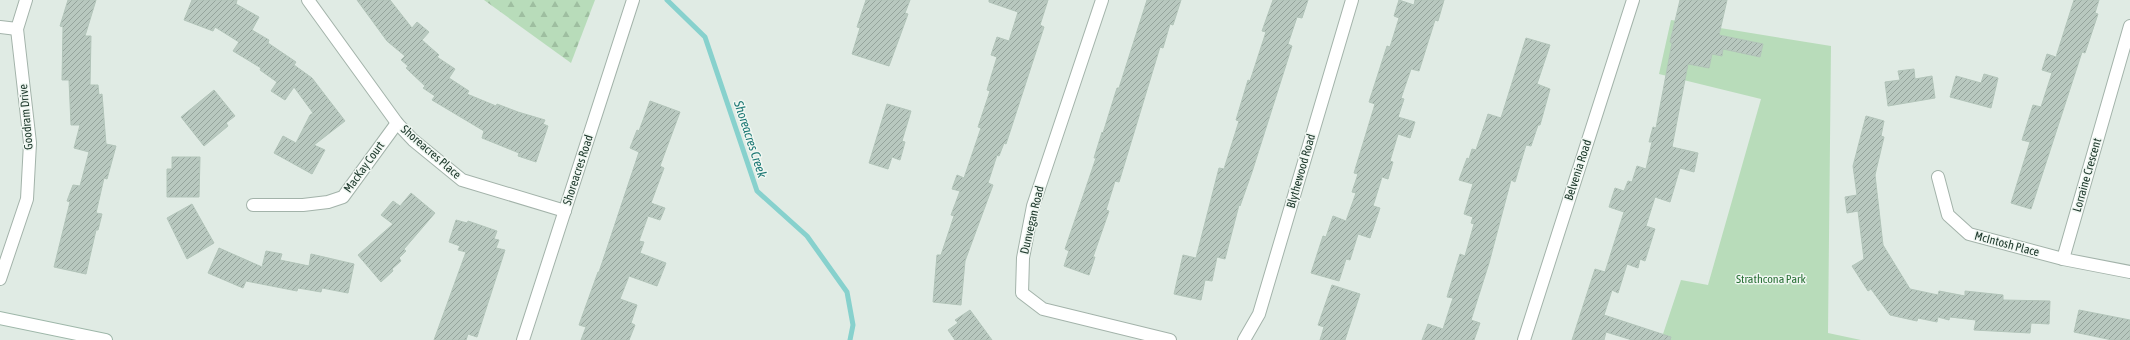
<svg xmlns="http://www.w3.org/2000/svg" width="2130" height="340" viewBox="0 0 2130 340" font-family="'Asap Condensed',sans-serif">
	<defs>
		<pattern id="forest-firs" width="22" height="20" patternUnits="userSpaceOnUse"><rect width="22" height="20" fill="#b8dcba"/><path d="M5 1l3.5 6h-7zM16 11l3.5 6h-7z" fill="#9ebea0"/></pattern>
		<pattern id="building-hatch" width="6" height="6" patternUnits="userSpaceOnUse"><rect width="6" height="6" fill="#b8c8bf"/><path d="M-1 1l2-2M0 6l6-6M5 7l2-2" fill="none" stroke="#95a49c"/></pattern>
	</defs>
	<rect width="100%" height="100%" fill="#e0ebe4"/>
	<path fill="url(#forest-firs)" d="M 484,0 L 595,0 L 571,63 Z"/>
	<path fill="#b8dcba" d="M 1671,20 L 1831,46 L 1828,333 L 1861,340 L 1661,340 L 1681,280 L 1708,285 L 1761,99 L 1659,74 Z"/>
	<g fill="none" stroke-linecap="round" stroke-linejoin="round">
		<path stroke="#87d1cd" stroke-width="5" d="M 667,0 L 705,37 L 757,191 L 807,236 L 847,292 L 853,325 L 850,340"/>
	</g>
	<g fill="url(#building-hatch)" stroke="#b2c4b9">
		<path d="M 68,0 L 96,0 L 85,36 L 91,36 L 90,85 L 98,85 L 99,95 L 102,94 L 106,144 L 116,146 L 107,179 L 104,178 L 96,213 L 102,214 L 98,230 L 96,230 L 86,274 L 54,267 L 70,202 L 67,201 L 73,185 L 80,186 L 89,152 L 74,148 L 80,125 L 71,125 L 69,80 L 62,80 L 63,27 L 60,26 Z"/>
		<path d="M 192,0 L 237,0 L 236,4 L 259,17 L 252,30 L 269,40 L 268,43 L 296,62 L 294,65 L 312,78 L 345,121 L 314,145 L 325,150 L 312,174 L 274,153 L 283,136 L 296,143 L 310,115 L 313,113 L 294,87 L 285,100 L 271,91 L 277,82 L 260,70 L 261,68 L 233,51 L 239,42 L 215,27 L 213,31 L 184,20 Z"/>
		<path d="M 357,0 L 390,0 L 412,28 L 417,22 L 429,32 L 422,40 L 439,55 L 437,57 L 455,69 L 449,78 L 469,91 L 467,94 L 496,106 L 497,104 L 518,112 L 545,120 L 543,124 L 548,126 L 536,162 L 518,156 L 519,153 L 482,138 L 484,131 L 432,100 L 435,96 L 423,88 L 425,86 L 406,68 L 408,66 L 401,60 L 405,56 L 387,41 Z"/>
		<path d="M 866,0 L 910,0 L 905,13 L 908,14 L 889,66 L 852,54 L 860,28 L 857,27 Z"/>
		<path d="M 989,0 L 1048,0 L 1040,25 L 1044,27 L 1006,144 L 1004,143 L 999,156 L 997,155 L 988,183 L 993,185 L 965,261 L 961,305 L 933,302 L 937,255 L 941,255 L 954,216 L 951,215 L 960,191 L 952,189 L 957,175 L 964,178 L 981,128 L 978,127 L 990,91 L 987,90 L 997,57 L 991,55 L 997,37 L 1009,41 L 1018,12 L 989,2 Z"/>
		<path d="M 1147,0 L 1181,0 L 1173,25 L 1170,24 L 1163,48 L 1160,47 L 1119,182 L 1115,181 L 1106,210 L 1109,211 L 1093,257 L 1095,257 L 1089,275 L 1064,266 L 1069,251 L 1065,249 L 1096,158 L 1094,158 L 1102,132 L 1103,133 L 1117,88 L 1119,88 Z"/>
		<path d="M 1273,0 L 1308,0 L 1302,18 L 1297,17 L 1288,44 L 1292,46 L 1252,172 L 1240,206 L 1239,205 L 1225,259 L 1217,257 L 1212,281 L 1205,280 L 1201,300 L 1174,294 L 1183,255 L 1196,258 L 1219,168 L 1224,169 L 1239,121 L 1236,120 L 1248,80 L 1250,81 L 1266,32 L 1262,31 Z"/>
		<path d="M 1399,0 L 1414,5 L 1415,0 L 1444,0 L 1438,21 L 1435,20 L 1419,71 L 1411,69 L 1401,98 L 1404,99 L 1398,117 L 1415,122 L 1410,138 L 1398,134 L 1390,161 L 1393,162 L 1388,179 L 1382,177 L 1373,206 L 1380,208 L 1370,238 L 1358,234 L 1350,260 L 1346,259 L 1339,281 L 1311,273 L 1323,236 L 1326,237 L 1333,216 L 1346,221 L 1356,193 L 1352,192 L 1358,174 L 1354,173 L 1375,104 L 1369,102 L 1387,46 L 1390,47 L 1399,18 L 1394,16 Z"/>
		<path d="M 1680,0 L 1727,0 L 1719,35 L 1763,44 L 1760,57 L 1723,49 L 1722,56 L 1712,54 L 1709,68 L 1688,64 L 1672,147 L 1698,153 L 1694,172 L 1680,168 L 1670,202 L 1655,197 L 1646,226 L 1655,229 L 1645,261 L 1640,259 L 1638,268 L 1627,264 L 1618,293 L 1612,290 L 1604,315 L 1671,337 L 1670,340 L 1632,340 L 1606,332 L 1604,340 L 1572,340 L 1595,269 L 1605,272 L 1624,212 L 1609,207 L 1615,188 L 1624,191 L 1628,181 L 1632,182 L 1637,166 L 1646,169 L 1652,142 L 1649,142 L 1653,127 L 1656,128 L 1672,43 L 1670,42 Z"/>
		<path d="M 2074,0 L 2099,0 L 2095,13 L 2098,14 L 2085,53 L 2082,52 L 2031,209 L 2011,203 L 2030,142 L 2022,140 L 2033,105 L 2041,107 L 2052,73 L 2042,70 L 2047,54 L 2056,57 Z"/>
		<path d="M 1526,38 L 1550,45 L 1537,84 L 1550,89 L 1540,125 L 1538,125 L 1531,146 L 1526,145 L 1515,182 L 1511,180 L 1489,263 L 1471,320 L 1480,323 L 1474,340 L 1422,340 L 1428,324 L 1443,329 L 1453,298 L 1447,297 L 1460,254 L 1465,256 L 1474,224 L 1471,223 L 1473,217 L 1464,214 L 1473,184 L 1459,180 L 1467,158 L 1469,159 L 1472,149 L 1476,150 L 1488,114 L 1501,118 Z"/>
		<path d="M 1914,69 L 1915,79 L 1932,76 L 1935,98 L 1888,106 L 1885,82 L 1900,80 L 1898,71 Z"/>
		<path d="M 1984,74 L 1998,78 L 1991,108 L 1950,97 L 1956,76 L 1981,83 Z"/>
		<path d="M 214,90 L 235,116 L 226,123 L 228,126 L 204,146 L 181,117 Z"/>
		<path d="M 650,101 L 680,112 L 660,166 L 664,168 L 651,203 L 665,208 L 660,220 L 648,216 L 639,241 L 644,242 L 640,253 L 666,263 L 657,286 L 629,276 L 620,299 L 637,305 L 631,323 L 635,325 L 629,340 L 581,340 L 586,327 L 579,325 L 598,272 L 599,272 L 639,152 L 630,148 L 637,130 L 639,131 Z"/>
		<path d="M 887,104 L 911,111 L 902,141 L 905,142 L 900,160 L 892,157 L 888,169 L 869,163 Z"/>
		<path d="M 1866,116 L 1884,121 L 1881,136 L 1884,137 L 1875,175 L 1883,245 L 1910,289 L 1938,295 L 1939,291 L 1965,296 L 1965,291 L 2003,295 L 2003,300 L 2050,301 L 2049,324 L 2031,323 L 2030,333 L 1974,330 L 1976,320 L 1950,317 L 1949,320 L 1938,317 L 1937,322 L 1918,318 L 1917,321 L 1890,315 L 1871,289 L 1868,291 L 1852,266 L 1864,259 L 1858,211 L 1847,213 L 1845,197 L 1857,195 L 1853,166 Z"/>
		<path d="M 172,157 L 200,157 L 199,197 L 167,197 L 167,169 L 172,169 Z"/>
		<path d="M 411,193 L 435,213 L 404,249 L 406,251 L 399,258 L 401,261 L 392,269 L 393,271 L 381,282 L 358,255 L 393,224 L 381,215 L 393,201 L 400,206 Z"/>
		<path d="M 192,204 L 214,243 L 187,259 L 167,218 Z"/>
		<path d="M 456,220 L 467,223 L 468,221 L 497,231 L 494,239 L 499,240 L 496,248 L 505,250 L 477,337 L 468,334 L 466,340 L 434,340 L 466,252 L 458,250 L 460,246 L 449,242 Z"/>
		<path d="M 219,248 L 262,267 L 266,251 L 282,254 L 280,260 L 309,266 L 311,254 L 354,264 L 348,293 L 322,288 L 321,292 L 298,288 L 297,291 L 246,281 L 243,288 L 208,273 Z"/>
		<path d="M 1332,285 L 1360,294 L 1345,340 L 1320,340 L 1324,327 L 1318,325 Z"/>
		<path d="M 970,310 L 992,340 L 955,340 L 948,330 L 958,323 L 955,320 Z"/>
		<path d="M 2079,310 L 2130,320 L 2130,340 L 2112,340 L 2074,332 Z"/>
	</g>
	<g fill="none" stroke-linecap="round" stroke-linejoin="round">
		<defs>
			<g id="minor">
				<path d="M 308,0 L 397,123 L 413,140 L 462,180 L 565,211"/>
				<path d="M 1102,0 L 1033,206 L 1023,258 L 1022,293 L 1043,309 L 1170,340"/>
				<path d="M 0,27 L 17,29"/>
				<path d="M 1938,177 L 1948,215 L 1969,234 L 2063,259 L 2130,272"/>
				<path d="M 253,205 L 303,205 L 328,202 L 343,197 L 397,123"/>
				<path d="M 2063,259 L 2130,26"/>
				<path d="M 0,279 L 27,199 L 30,143 L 17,29 L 26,0"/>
				<path d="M 523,340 L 633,0"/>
				<path d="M 1244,340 L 1259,314 L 1352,0"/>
				<path d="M 1524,340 L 1633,0"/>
			</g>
			<path id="secondary" d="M 0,318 L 106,340"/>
		</defs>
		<use href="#minor" stroke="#a3b3aa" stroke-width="14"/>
		<use href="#secondary" stroke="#9eb7a9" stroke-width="14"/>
		<use href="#minor" stroke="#fff" stroke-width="12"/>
		<use href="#secondary" stroke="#fff" stroke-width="12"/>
	</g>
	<g text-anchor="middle" stroke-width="3" stroke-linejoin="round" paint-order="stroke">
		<g font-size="12" fill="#203b2e" stroke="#f0f7f2">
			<text transform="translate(26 117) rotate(-95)" y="4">Goodram Drive</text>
			<text transform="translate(431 152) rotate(41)" y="4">Shoreacres Place</text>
			<text transform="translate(364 167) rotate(-54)" y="4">MacKay Court</text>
			<text transform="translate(578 170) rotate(-72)" y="4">Shoreacres Road</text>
			<text transform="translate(1578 170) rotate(-72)" y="4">Belvenia Road</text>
			<text transform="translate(1301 171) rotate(-74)" y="4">Blythewood Road</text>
			<text transform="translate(2087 175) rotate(-74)" y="4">Lorraine Crescent</text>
			<text transform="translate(1032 220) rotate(-77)" y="4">Dunvegan Road</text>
			<text transform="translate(2007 244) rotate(15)" y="4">McIntosh Place</text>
		</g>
		<g font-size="12" fill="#2b7238" stroke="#f0f7f2">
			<text x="1771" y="283">Strathcona Park</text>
		</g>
		<g font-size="13" font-style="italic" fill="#1b7773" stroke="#f0f7f2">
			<text transform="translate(751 139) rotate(72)" y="5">Shoreacres Creek</text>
		</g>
	</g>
</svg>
